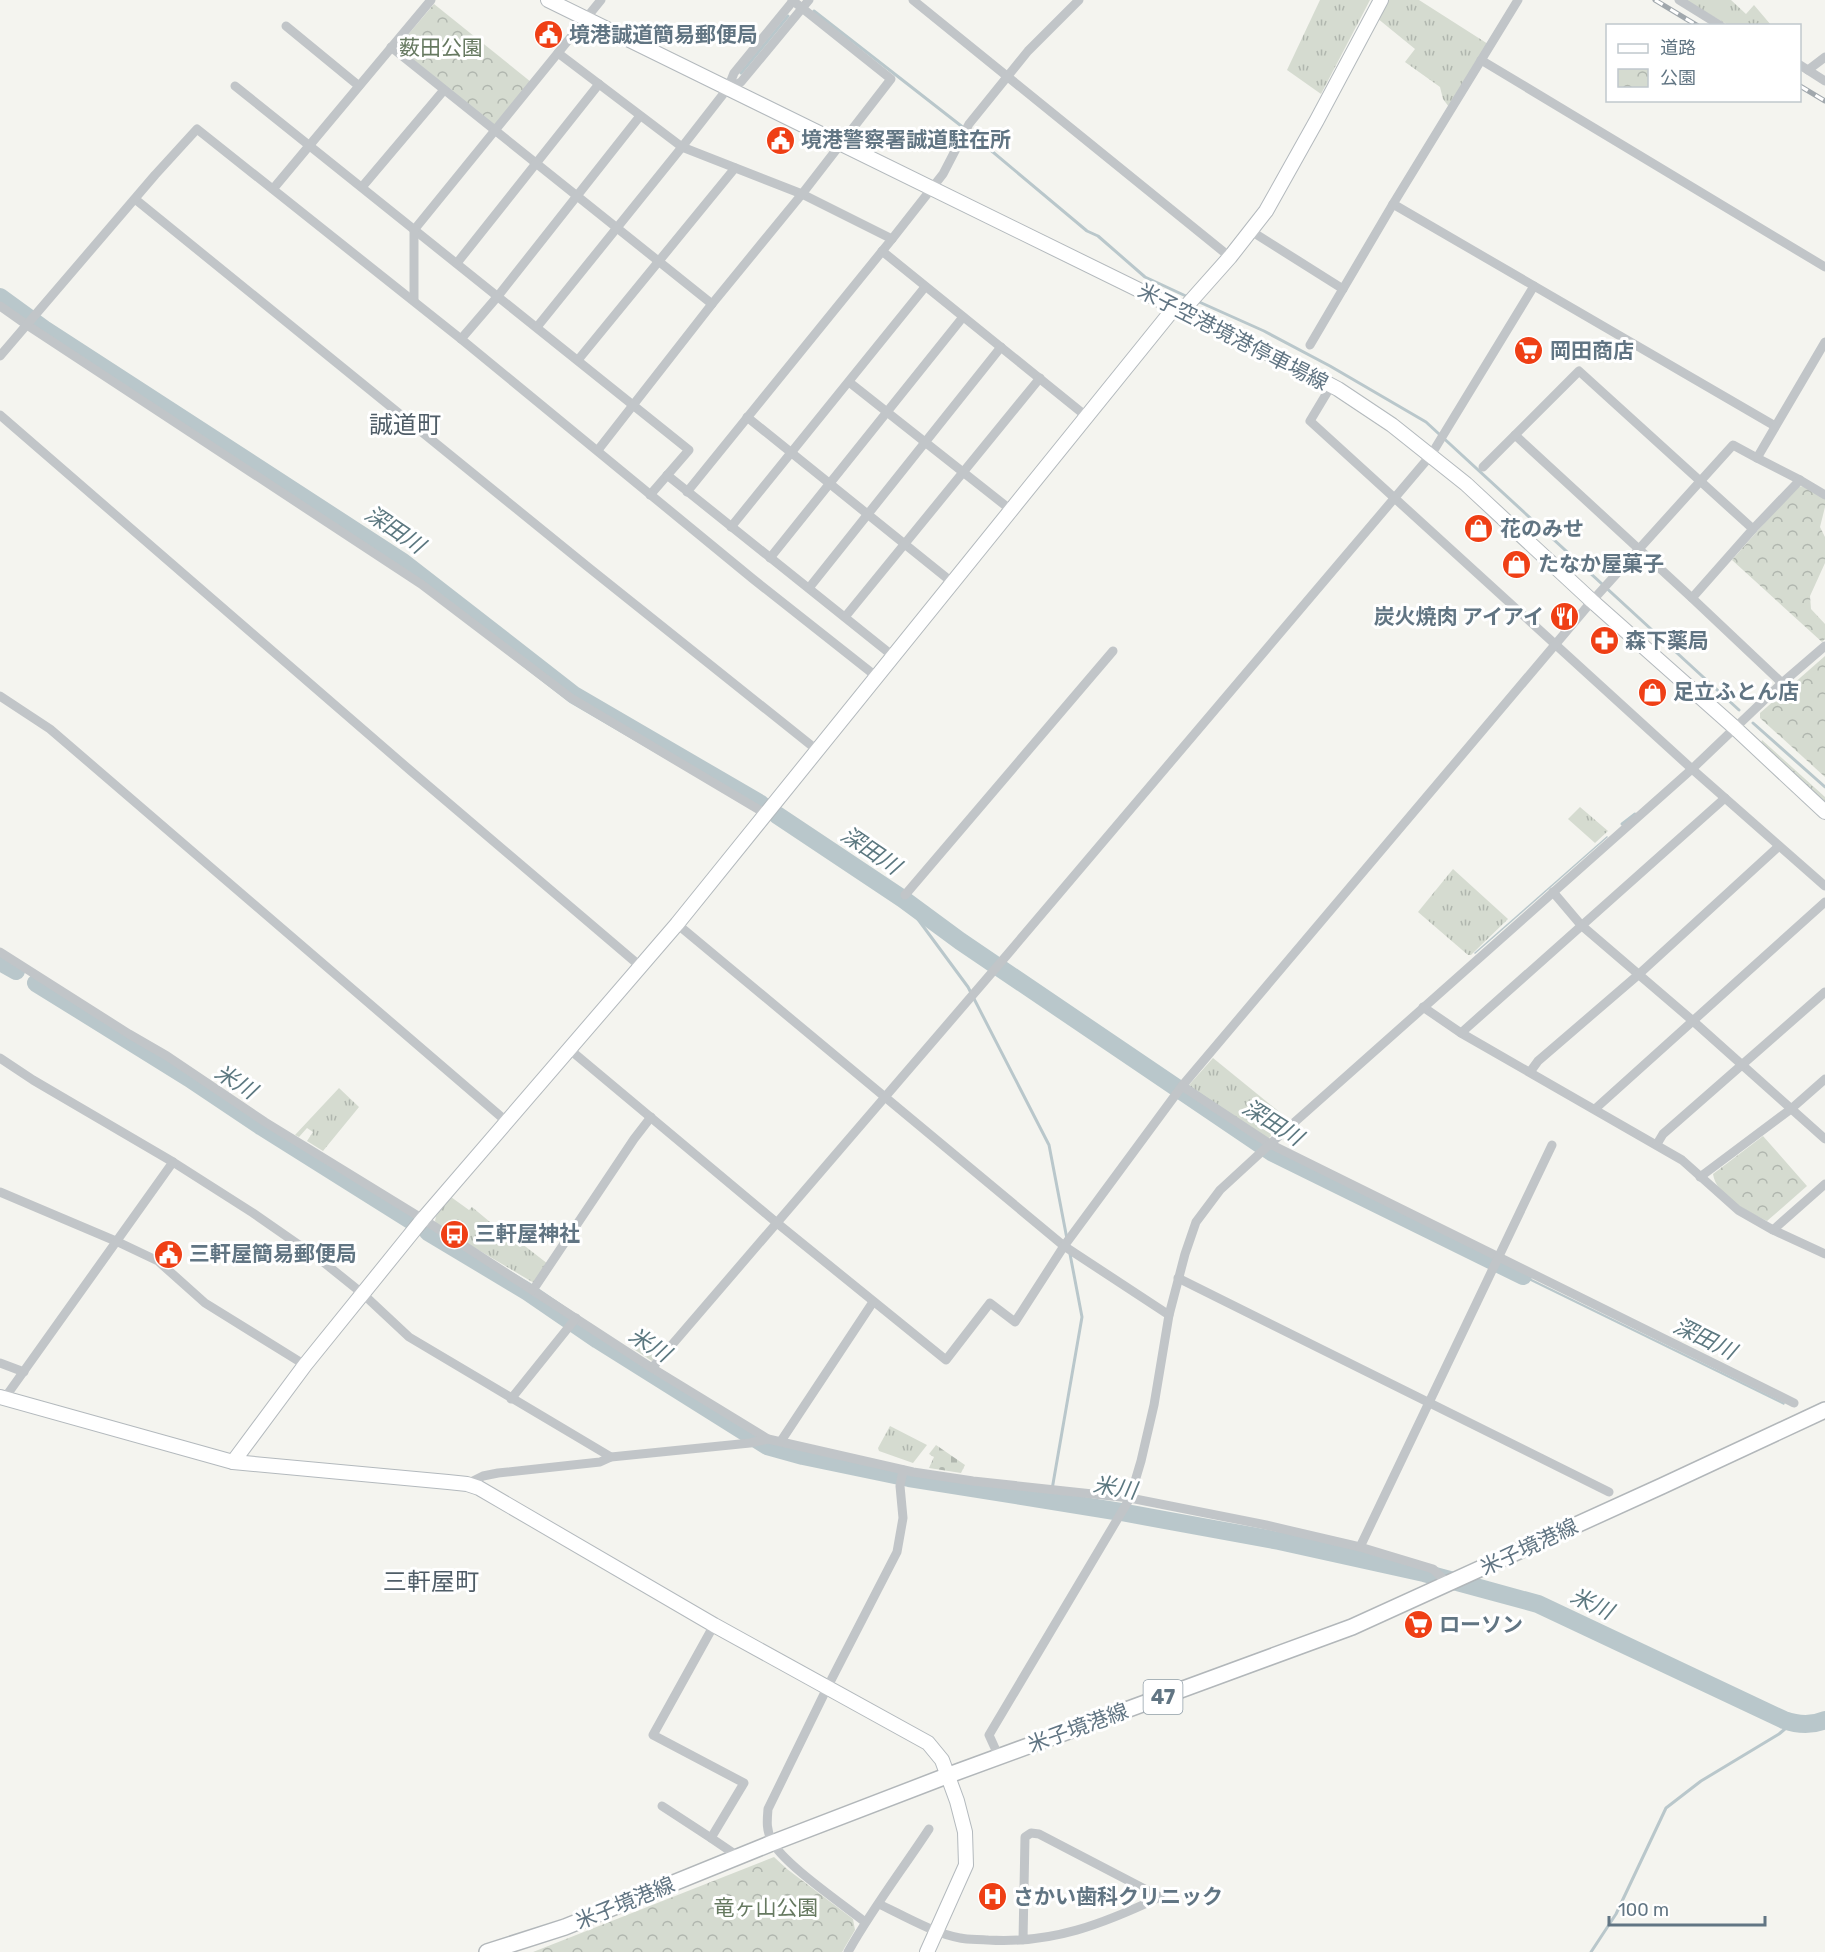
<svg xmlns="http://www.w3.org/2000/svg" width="1825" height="1952" viewBox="0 0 1825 1952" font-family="Rubik,'Noto Sans JP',sans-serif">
	<defs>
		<pattern id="grass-tufts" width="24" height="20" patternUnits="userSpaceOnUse" patternTransform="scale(1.5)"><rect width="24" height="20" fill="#d5dbd0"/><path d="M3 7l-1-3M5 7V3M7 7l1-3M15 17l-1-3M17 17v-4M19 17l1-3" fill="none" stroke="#b0b6ae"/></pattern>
		<pattern id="cemetery-stones" width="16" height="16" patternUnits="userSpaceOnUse" patternTransform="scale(1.5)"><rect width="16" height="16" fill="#d5dbd0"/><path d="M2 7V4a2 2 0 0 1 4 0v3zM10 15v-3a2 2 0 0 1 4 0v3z" fill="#b0b6ae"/></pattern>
		<pattern id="park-crowns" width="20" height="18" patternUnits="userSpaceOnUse" patternTransform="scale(1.5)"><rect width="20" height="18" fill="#d5dbd0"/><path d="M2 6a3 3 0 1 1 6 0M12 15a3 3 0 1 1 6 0" fill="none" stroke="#b0b6ae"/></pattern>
	</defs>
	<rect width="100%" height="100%" fill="#f4f4ef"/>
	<g fill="url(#grass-tufts)">
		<path d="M 1320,0 L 1370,0 L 1321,94 L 1287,70 Z"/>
		<path d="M 1387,0 L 1419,0 L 1488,44 L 1449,107 L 1443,99 L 1440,87 L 1405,62 L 1415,49 L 1377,18 Z"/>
		<path d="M 1685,0 L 1731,0 L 1746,14 L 1754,5 L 1771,25 L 1728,25 Z"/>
		<path d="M 1762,740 L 1825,797 L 1825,802 L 1761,743 Z"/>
		<path d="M 1580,807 L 1608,831 L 1595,843 L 1568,819 Z"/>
		<path d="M 1453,869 L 1508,919 L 1471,955 L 1468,955 L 1418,912 Z"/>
		<path d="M 1213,1058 L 1288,1119 L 1267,1140 L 1190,1090 L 1189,1085 Z"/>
		<path d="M 339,1088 L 359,1107 L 323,1151 L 307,1141 L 313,1132 L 307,1128 L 299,1137 L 295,1135 Z"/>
		<path d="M 451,1197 L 469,1210 L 472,1207 L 496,1227 L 499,1226 L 548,1264 L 534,1283 L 438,1226 L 435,1221 L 436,1216 Z"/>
		<path d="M 890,1426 L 927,1445 L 913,1463 L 879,1451 L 878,1448 Z"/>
	</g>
	<g fill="url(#cemetery-stones)">
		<path d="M 641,1334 L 647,1337 L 662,1350 L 652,1361 L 632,1348 Z"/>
		<path d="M 936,1445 L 965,1465 L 961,1473 L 929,1468 L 934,1457 L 929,1454 Z"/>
	</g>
	<g fill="url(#park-crowns)">
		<path d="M 434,4 L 531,82 L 495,127 L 395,50 Z"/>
		<path d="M 1804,486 L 1825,498 L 1825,507 L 1820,527 L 1825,537 L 1825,563 L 1810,596 L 1811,609 L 1825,624 L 1825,639 L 1822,642 L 1732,560 L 1796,487 Z"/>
		<path d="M 1825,656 L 1825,777 L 1760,718 L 1760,713 Z"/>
		<path d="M 1763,1136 L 1807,1186 L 1767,1221 C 1749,1212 1716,1196 1713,1174 Z"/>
		<path d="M 774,1857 L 787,1869 L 853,1919 L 855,1930 L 842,1952 L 533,1952 Z"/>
	</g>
	<g fill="#b9c7cb">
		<path d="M 1607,836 L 1608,837 L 1475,954 L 1474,953 Z"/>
		<path d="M 1503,1265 L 1785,1403 L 1784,1405 L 1502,1267 Z"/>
	</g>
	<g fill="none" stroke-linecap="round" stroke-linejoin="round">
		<g stroke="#b9c7cb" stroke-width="3">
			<path d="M 814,11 L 969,132 L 1087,231 L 1098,236 L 1145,277 L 1188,297"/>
			<path d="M 741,73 L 788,16"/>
			<path d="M 1197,301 L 1264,331 L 1330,366 L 1426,422 L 1739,710"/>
			<path d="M 1753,723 L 1825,787"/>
			<path d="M 1622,824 L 1635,814"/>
			<path d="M 903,899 L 968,987 L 1049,1145 L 1067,1239"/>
			<path d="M 1050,1501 L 1082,1317 L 1070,1254"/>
			<path d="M 1591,1952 L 1616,1914 L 1666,1808 L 1701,1781 L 1779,1734 L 1792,1723"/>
		</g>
		<g stroke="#b9c7cb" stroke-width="18">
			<path d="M 0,297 L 44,329 L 403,562 L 574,695 L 761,804"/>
			<path d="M 777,815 L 903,899 L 960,941 L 1273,1153 L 1523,1276"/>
			<path d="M 0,962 L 16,971"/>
			<path d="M 36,983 L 189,1078 L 262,1127 L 410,1220"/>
			<path d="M 428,1232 L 528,1292 L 598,1340 L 767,1446 L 803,1456 L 909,1478 L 1121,1512 L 1279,1541 L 1424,1573 L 1483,1589 L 1538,1604 L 1784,1720 C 1798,1725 1811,1726 1825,1720"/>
		</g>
		<defs>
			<g id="secondary">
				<path d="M 548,0 L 1298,368 L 1338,389 L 1392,425 L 1466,484 L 1592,601 L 1734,727 L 1825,812"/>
				<path d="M 1182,311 L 1230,257 L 1266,211 L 1317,120 L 1381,0"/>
				<path d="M 0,1397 L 233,1462 L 448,1482 L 467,1484 L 479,1488 L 714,1625 L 928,1743 L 942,1760 L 957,1801 L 965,1832 L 966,1865 L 927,1952"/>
				<path d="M 233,1462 L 305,1365 L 423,1219 L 677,924 L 1175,307"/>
			</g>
			<path id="primary" d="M 487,1952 L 565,1927 L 772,1843 L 949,1775 L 1352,1627 L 1662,1486 L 1825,1410"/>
		</defs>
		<use href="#secondary" stroke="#b3b9bd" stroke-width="16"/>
		<use href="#primary" stroke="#b2b7ba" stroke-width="18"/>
		<g stroke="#c1c5c8" stroke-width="9">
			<path d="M 913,0 L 1230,257"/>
			<path d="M 1679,0 L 1721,26"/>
			<path d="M 286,26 L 359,86"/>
			<path d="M 391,47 L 712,304"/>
			<path d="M 558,53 L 682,147 L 802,194 L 892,239 L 687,492"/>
			<path d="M 1481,60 L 1825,267"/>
			<path d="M 1800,65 L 1825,81"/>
			<path d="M 1808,70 L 1825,57"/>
			<path d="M 235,86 L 689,450 L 650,495"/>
			<path d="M 728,88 L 741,82 L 809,0"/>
			<path d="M 362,187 L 444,90"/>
			<path d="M 273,189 L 431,0"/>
			<path d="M 135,199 L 588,567 L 817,750"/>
			<path d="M 1393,204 L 1775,426"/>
			<path d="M 1251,231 L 1343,289"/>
			<path d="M 892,239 L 943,174 L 969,124 L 1028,51 L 1079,0"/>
			<path d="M 882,251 L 1086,416"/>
			<path d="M 457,263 L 599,84"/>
			<path d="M 414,301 L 414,230 L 601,0"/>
			<path d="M 0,306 L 27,325 L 421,584 L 571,698 L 766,814"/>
			<path d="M 537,327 L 682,147 L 728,88 L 734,73 L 793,1"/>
			<path d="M 461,339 L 498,296 L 640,116"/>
			<path d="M 1310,345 L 1393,204 L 1518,0"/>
			<path d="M 0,356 L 155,175 L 197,129 L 461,339 L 753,579 L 877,677"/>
			<path d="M 578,360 L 735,168"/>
			<path d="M 849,382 L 1011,510"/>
			<path d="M 1331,386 L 1310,421 L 1692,769 L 1825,886"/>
			<path d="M 0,415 L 411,771 L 640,966"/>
			<path d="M 747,417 L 953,583"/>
			<path d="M 1515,435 L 1692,598 L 1782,683"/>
			<path d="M 598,450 L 712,304 L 802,194 L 891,79 L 792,0"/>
			<path d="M 1757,458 L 1800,480"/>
			<path d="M 1483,467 L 1579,371 L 1753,529 L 1692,598"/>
			<path d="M 667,475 L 893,656"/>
			<path d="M 731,527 L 925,287"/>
			<path d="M 1753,529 L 1800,480 L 1825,495"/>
			<path d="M 770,558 L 963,317"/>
			<path d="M 809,588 L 1001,347"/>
			<path d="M 845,617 L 1040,378"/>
			<path d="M 0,696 L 50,729 L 506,1121"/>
			<path d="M 1553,892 L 1581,925 L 1693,1021 L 1825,1139"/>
			<path d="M 905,895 L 1113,651"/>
			<path d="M 677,924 L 1064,1246 L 1169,1315"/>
			<path d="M 0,952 L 129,1034 L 167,1056 L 265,1122 L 423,1219 L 652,1368 L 768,1439"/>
			<path d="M 1423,1007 L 1461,1033 L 1682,1160 L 1738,1210 L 1773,1230 L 1825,1254"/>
			<path d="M 1461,1033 L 1725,798"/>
			<path d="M 569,1049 L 777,1223 L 946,1360 L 990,1303 L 1015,1322 L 1064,1246 L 1182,1086 L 1592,601 L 1733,445 L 1757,458 L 1825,342"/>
			<path d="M 0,1058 L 33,1080 L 173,1162 L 253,1213 L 322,1261 L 363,1294 L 409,1337 L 611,1457"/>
			<path d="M 1530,1072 L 1538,1061 L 1638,975 L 1779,846"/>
			<path d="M 1182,1086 L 1270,1144 L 1794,1403"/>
			<path d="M 1595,1109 L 1825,902"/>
			<path d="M 1657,1144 L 1663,1134 L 1825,992"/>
			<path d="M 1700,1177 L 1791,1109 L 1825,1079"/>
			<path d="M 0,1192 L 118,1242 L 158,1261 L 205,1303 L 305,1365"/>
			<path d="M 1773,1230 L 1825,1184"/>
			<path d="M 1178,1278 L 1609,1492"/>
			<path d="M 533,1290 L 634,1139 L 651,1117"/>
			<path d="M 0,1363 L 24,1372"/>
			<path d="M 652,1368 L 1001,962 L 1431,455 L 1534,286"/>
			<path d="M 4,1399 L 173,1162"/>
			<path d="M 511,1399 L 576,1318"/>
			<path d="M 781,1441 L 873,1302"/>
			<path d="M 467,1484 L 483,1476 L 498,1473 L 600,1462 L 611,1457 L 750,1443 L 768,1439 L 913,1472 L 973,1481 L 1130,1498 L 1266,1525 L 1360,1547 L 1433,1569 L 1448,1584"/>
			<path d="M 1360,1547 L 1552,1145"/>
			<path d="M 714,1625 L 653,1735 L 744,1783 L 711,1838 L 739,1857"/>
			<path d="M 999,1757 L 989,1735 L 1130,1498 L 1141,1461 L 1154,1405 L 1169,1315 L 1185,1254 L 1196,1222 L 1220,1190 L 1270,1144 L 1692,769 L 1782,683 L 1825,646"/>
			<path d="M 662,1806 L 711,1838"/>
			<path d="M 879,1904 C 902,1915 935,1934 960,1938 C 969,1940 979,1939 988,1940 C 1052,1944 1103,1924 1160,1897 L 1039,1834 L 1031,1833 L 1025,1837 L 1023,1940"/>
			<path d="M 865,1922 C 844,1905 781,1862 772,1841 C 766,1830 767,1821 768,1809 L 827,1688 L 897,1552 L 903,1518 L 900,1486 L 903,1470"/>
			<path d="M 848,1952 C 872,1909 902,1870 929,1829"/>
		</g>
		<use href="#secondary" stroke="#fff" stroke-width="14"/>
		<use href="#primary" stroke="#fff" stroke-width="15"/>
		<defs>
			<g id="rail">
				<path d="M 1655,0 L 1698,26"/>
				<path d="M 1800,86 L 1825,101"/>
			</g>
		</defs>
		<use href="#rail" stroke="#a1a8ad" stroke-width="5"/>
		<use href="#rail" stroke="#fff" stroke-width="3" stroke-dasharray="9" stroke-linecap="butt"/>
	</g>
	<defs>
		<symbol id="civic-disc" viewBox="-11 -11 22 22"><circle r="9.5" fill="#ef3f15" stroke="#fff"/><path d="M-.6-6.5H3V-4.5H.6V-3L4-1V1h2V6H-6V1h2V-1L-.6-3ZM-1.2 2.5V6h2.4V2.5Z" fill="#fff"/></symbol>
		<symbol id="supermarket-disc" viewBox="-11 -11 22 22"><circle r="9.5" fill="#ef3f15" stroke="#fff"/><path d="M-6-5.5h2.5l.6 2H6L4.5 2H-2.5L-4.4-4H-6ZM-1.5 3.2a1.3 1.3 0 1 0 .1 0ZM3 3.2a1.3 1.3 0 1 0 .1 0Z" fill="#fff"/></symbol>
		<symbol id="shop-disc" viewBox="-11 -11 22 22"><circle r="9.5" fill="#ef3f15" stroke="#fff"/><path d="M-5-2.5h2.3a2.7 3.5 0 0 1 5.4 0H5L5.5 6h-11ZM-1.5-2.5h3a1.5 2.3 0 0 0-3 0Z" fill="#fff"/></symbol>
		<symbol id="restaurant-disc" viewBox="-11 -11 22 22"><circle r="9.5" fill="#ef3f15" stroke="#fff"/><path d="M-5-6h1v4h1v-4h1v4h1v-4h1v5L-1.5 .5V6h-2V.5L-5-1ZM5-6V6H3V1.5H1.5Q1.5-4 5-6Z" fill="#fff"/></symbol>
		<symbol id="pharmacy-disc" viewBox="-11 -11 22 22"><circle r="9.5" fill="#ef3f15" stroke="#fff"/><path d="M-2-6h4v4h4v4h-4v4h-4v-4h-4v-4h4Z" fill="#fff"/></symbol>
		<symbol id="bus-disc" viewBox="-11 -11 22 22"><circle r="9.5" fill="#ef3f15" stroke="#fff"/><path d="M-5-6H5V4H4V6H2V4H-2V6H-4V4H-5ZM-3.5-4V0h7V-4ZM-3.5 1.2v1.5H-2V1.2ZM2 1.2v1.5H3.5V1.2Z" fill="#fff"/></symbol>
		<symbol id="hospital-disc" viewBox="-11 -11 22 22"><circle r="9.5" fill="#ef3f15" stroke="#fff"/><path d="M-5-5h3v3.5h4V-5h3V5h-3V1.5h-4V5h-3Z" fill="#fff"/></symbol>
	</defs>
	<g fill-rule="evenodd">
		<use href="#civic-disc" x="532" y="18" width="33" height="33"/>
		<use href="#civic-disc" x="764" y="124" width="33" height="33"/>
		<use href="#supermarket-disc" x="1512" y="334" width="33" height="33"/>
		<use href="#shop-disc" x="1462" y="512" width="33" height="33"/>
		<use href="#shop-disc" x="1500" y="548" width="33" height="33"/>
		<use href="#restaurant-disc" x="1548" y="600" width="33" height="33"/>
		<use href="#pharmacy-disc" x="1588" y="624" width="33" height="33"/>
		<use href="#shop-disc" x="1636" y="676" width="33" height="33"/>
		<use href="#bus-disc" x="438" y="1218" width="33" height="33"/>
		<use href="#civic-disc" x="152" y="1238" width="33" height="33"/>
		<use href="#supermarket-disc" x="1402" y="1608" width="33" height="33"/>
		<use href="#hospital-disc" x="976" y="1880" width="33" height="33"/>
	</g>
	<g text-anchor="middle" stroke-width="6" stroke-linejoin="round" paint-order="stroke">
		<rect fill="#fff" stroke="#909ea8" stroke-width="1.5" x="1143.5" y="1680" width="39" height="34" rx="4.5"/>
		<g font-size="20" font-weight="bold" fill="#617583">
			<text x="1163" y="1704">47</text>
		</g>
		<g font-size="21" font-weight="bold" fill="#617583" stroke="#fff" text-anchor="start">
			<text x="569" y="42">境港誠道簡易郵便局</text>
			<text x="801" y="147">境港警察署誠道駐在所</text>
			<text x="1550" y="358">岡田商店</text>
			<text x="1500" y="536">花のみせ</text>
			<text x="1538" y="571">たなか屋菓子</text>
			<text x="1544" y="624" text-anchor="end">炭火焼肉 アイアイ</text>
			<text x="1625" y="648">森下薬局</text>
			<text x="1673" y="699">足立ふとん店</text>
			<text x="475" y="1241">三軒屋神社</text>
			<text x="189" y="1261">三軒屋簡易郵便局</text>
			<text x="1439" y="1632">ローソン</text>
			<text x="1013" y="1904">さかい歯科クリニック</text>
		</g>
		<g font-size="21" fill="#667960" stroke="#fff">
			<text x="441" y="55">薮田公園</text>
			<text x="766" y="1915">竜ヶ山公園</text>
		</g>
		<g font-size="21" fill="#617583" stroke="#fff">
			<text transform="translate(1233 337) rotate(27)" y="7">米子空港境港停車場線</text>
			<text transform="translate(1529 1547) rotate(-25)" y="7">米子境港線</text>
			<text transform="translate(1078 1728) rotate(-20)" y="7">米子境港線</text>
			<text transform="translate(625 1903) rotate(-22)" y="7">米子境港線</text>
		</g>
		<g font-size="22" font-style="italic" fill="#5c7880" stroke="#fff">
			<text transform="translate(395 529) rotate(34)" y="8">深田川</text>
			<text transform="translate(871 850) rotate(34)" y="8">深田川</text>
			<text transform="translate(236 1081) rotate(32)" y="8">米川</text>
			<text transform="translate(1273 1122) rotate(32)" y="8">深田川</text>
			<text transform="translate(1705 1338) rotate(26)" y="8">深田川</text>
			<text transform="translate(650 1344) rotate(32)" y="8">米川</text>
			<text transform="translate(1115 1487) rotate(9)" y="8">米川</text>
			<text transform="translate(1592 1603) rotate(25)" y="8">米川</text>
		</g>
		<g font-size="24" fill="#4f5d67" stroke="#fff">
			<text x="405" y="433">誠道町</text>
			<text x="431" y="1590">三軒屋町</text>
		</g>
	</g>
	<rect x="1606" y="24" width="195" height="78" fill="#ffffff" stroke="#c0c8cd" stroke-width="1.5"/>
	<rect x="1618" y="44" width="30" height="9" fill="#ffffff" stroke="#c0c8cd" stroke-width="1.5"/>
	<text x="1660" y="54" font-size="18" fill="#617583">道路</text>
	<rect x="1618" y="69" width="30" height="18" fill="url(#park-crowns)" stroke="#c0c8cd" stroke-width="1.5"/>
	<text x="1660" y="84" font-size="18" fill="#617583">公園</text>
	<path d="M1609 1916v9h156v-9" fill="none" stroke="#617583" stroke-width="3"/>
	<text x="1618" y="1916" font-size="18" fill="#617583" stroke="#ffffff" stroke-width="4.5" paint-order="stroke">100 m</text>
</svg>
